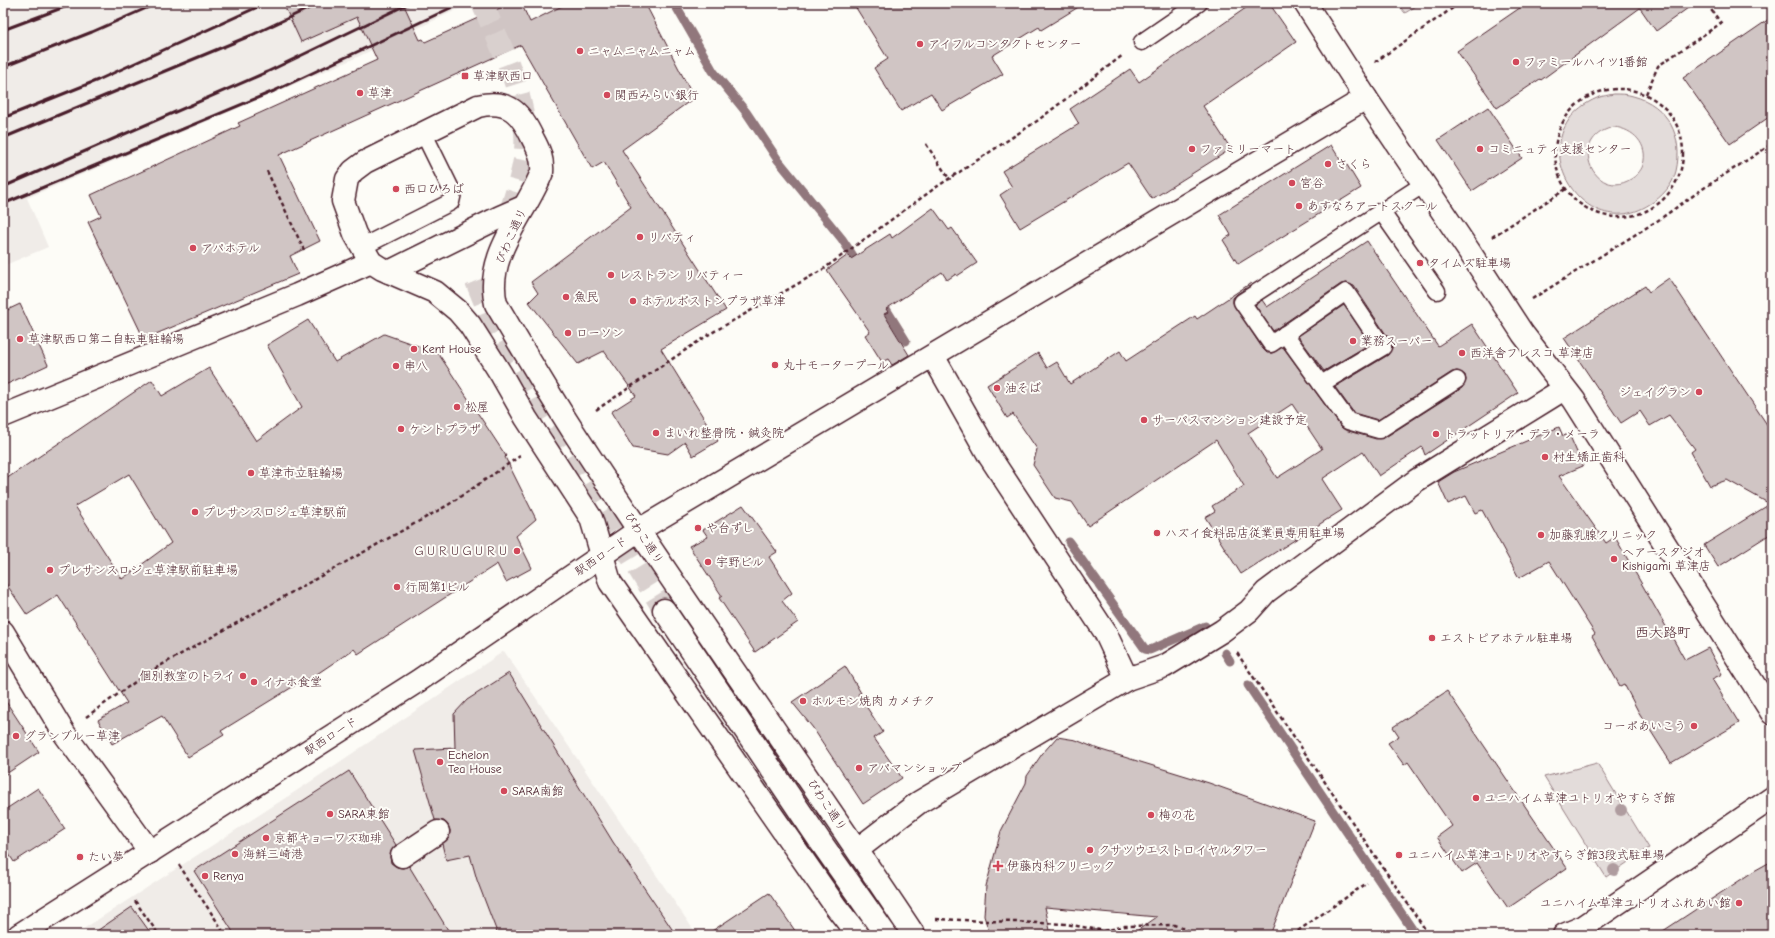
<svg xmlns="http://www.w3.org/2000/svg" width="1775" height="938" viewBox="0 0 1775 938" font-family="'Comic Neue','Klee One',sans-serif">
	<rect width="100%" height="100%" fill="#fdfcf7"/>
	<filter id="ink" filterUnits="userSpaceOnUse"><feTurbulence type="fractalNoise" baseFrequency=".025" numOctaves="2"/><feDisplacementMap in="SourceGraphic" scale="8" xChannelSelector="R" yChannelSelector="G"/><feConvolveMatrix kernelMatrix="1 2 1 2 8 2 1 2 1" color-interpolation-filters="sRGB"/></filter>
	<g filter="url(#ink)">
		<g fill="#f0ece8">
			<path d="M 3,3 L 471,3 L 351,60 L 27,198 L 48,247 L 3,266 Z"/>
			<path d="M 504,651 L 697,935 L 74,935 L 307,784 Z"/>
		</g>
		<g fill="#e3dcda" stroke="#967e82" fill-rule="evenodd">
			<path d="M 1397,3 L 1421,3 L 1405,13 Z"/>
			<path d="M 1614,94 C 1620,94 1627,94 1633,96 C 1668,105 1684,137 1676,171 C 1673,185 1662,197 1650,204 C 1581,249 1516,133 1597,98 C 1602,96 1609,95 1614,94 ZM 1614,127 C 1633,129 1649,144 1643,165 C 1641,171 1636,176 1631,179 C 1595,202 1565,138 1614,127 Z"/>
			<path d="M 1597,763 L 1649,848 L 1606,877 L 1544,777 Z"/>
		</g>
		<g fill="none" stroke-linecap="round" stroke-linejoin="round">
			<g stroke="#91777b" stroke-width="9">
				<path d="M 674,3 L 713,71 L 746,112 L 778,160 L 842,239 L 861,268"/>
				<path d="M 880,299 L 906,341"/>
				<path d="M 1069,542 L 1145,649 L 1150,650 L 1205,626 L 1207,629"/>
				<path d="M 1225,653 L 1230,661"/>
				<path d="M 1248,685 L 1416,935"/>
			</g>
		</g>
		<g fill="#d0c5c4" stroke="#4a1f2b" fill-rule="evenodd">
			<path d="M 283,3 L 403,3 L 420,40 L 423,39 L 425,42 L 511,3 L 521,3 L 530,22 L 568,3 L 645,3 L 694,98 L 622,150 L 726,310 L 661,349 L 718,441 L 693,456 L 685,442 L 668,454 L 633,448 L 611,412 L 636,396 L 604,351 L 578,364 L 529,302 L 538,293 L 531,282 L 631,207 L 604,162 L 592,169 L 521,45 L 279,155 L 320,241 L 290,256 L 298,274 L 144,339 L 88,222 L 101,216 L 91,195 L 240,126 L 238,123 L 377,60 L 357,17 L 301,42 Z"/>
			<path d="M 853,3 L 1085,3 L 1041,30 L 1039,27 L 992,56 L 1003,74 L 942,110 L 931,93 L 901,111 L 874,68 L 888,59 Z"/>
			<path d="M 1253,3 L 1269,3 L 1296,42 L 1203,106 L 1231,149 L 1152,199 L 1128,163 L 1020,228 L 1000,195 L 1012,187 L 1002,171 L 1079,124 L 1070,109 L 1130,69 L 1139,82 Z"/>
			<path d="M 1527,3 L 1695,3 L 1656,31 L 1640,8 L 1541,80 L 1540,79 L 1497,108 L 1457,51 Z"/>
			<path d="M 1772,17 L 1772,115 L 1730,144 L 1683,78 Z"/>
			<path d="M 1488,107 L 1522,158 L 1472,191 L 1438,140 Z"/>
			<path d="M 1331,145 L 1344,166 L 1347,165 L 1361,188 L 1238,264 L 1223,240 L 1231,235 L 1219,215 Z"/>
			<path d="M 933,208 L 949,230 L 952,228 L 977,263 L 957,276 L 956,274 L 947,280 L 942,272 L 886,309 L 888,312 L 884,314 L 909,355 L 892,365 L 888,359 L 882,362 L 865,335 L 870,332 L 827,270 L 848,255 L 851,259 L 890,234 L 892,238 Z"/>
			<path d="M 1367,241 L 1438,346 L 1472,324 L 1518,393 L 1425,455 L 1422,447 L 1379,476 L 1363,452 L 1322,479 L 1342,510 L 1241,574 L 1205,517 L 1215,511 L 1212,506 L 1244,486 L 1216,440 L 1088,526 L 1072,502 L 1055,498 L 1033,465 L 1037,449 L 1013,414 L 1007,418 L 987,385 L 1038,353 L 1047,368 L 1057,362 L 1070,384 L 1120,351 L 1126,361 L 1195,316 L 1197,319 L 1251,283 L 1252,285 L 1237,294 L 1233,298 L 1233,303 L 1263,349 L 1267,353 L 1272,353 L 1283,347 L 1341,427 L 1345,430 L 1376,439 L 1384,438 L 1462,388 L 1466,380 L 1465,375 L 1457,371 L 1452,372 L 1378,420 L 1354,413 L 1335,387 L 1388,355 L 1392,347 L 1391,342 L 1354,286 L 1346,283 L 1341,284 L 1273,331 L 1255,305 L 1262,300 L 1267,307 ZM 1292,404 L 1322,449 L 1277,478 L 1248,433 Z"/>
			<path d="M 1669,278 L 1772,432 L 1772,533 L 1718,567 L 1704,545 L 1770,504 L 1727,480 L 1710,486 L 1691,452 L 1695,449 L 1669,415 L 1650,426 L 1640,411 L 1621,423 L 1564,338 L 1645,286 L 1649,292 Z"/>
			<path d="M 20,304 L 48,365 L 3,386 L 3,312 Z"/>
			<path d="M 1344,305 L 1370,344 L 1324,371 L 1298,336 Z"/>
			<path d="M 308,320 L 335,362 L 384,334 L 438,353 L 506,456 L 505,457 L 536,519 L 516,536 L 532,568 L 506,582 L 497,564 L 358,654 L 354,649 L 308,680 L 307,678 L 221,731 L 224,735 L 188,757 L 162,716 L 112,744 L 98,720 L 127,703 L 58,595 L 27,615 L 3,579 L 3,481 L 152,380 L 162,396 L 209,368 L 256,441 L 302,407 L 267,345 ZM 129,474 L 171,543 L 122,579 L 75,506 Z"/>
			<path d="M 1559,427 L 1563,436 L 1569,434 L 1583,466 L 1559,476 L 1606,543 L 1615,537 L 1685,660 L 1708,648 L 1722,674 L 1712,679 L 1739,723 L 1671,763 L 1638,711 L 1624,684 L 1620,686 L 1592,636 L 1595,634 L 1549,561 L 1519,578 L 1482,510 L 1475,513 L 1466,496 L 1448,504 L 1438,482 L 1454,472 Z"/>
			<path d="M 743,505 L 777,552 L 769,557 L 792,593 L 782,601 L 798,622 L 755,652 L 719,598 L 722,596 L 689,546 L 708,537 L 703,530 Z"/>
			<path d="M 845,666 L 861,693 L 858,694 L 883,732 L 874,738 L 902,778 L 863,804 L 813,728 L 792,702 Z"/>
			<path d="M 509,673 L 613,842 L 676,935 L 498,935 L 477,880 L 470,855 L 446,860 L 442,844 L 449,838 L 450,831 L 448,825 L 444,821 L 435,820 L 415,750 L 455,748 L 454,714 L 467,700 Z"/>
			<path d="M 1447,691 L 1567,868 L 1508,908 L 1477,863 L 1462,873 L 1437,837 L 1452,826 L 1408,762 L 1404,765 L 1388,743 L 1399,736 L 1393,727 Z"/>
			<path d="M 3,697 L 39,752 L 3,776 Z"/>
			<path d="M 1057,737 L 1076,740 L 1098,749 L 1209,783 L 1315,821 L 1270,935 L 1131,935 L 1157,917 L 1045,907 L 1051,935 L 990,935 L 984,916 L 986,886 L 1001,831 L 1026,783 L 1027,776 L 1042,754 Z"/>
			<path d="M 349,771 L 396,845 L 391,851 L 390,857 L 391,863 L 397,867 L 403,868 L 409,866 L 451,935 L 235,935 L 194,871 Z"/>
			<path d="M 38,788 L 65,829 L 14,862 L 3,845 L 3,811 Z"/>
			<path d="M 1772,861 L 1772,935 L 1657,935 L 1754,871 Z"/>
			<path d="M 769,893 L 798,935 L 706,935 Z"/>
			<path d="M 132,907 L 152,935 L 91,935 Z"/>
		</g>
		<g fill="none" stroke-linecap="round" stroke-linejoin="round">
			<g stroke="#d9d0ce" stroke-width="22" stroke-dasharray="22 11" stroke-linecap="butt">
				<path d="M 482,3 C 503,52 532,105 524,160 C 520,183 512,205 505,227"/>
				<path d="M 476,281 L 491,318 L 544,416 L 664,610"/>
			</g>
			<defs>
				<g id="service">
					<path d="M 1142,42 L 1199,3"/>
					<path d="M 1424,184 L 1242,302 L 1271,344 L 1346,292 L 1383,347 L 1321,384 L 1348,421 L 1379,430 L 1457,380"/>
					<path d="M 1381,211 L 1437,291"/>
					<path d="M 362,247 L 451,202 L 453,193 L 424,134"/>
					<path d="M 1285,334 L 1321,384"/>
				</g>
				<path id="pedestrian" d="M 402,856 L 438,832"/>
				<g id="minor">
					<path d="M 1305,3 L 1366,98 L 1469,251 L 1523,334 L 1574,400 L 1772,713"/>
					<path d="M 933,356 L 990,457 L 1105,632 L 1127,679"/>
					<path d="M 3,416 L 297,295 L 371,262"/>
					<path d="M 639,530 L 1366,98"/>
					<path d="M 3,632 L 64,733 L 150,852"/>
					<path d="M 858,849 L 918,803 L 1127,679 L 1165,666 L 1222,631 L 1249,611 L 1266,592 L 1417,480 L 1564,389"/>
					<path d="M 1564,935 L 1583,927 L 1772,798"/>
				</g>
				<g id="tertiary">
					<path d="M 389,272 L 500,217 L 523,207"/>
					<path d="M 664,610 L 820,841 L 886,935"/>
					<path d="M 19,935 L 418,681 L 639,530"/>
					<path d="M 858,935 L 836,907 L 610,582 L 591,518 L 526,418 L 501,374 L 470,325 L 458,311 L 435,292 L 382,269 L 371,262 L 355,234 L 343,201 L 347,179 L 353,171 L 365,162 L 478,106 C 509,99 521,113 533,139 C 539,150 543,159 542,172 C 526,214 484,255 496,304 C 521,346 546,389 573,431 C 683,601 802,766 914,935"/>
				</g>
			</defs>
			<use href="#service" stroke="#4a1f2b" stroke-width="19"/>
			<use href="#pedestrian" stroke="#4a1f2b" stroke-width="25"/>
			<use href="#minor" stroke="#4a1f2b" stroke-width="25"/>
			<use href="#tertiary" stroke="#4a1f2b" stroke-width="25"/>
			<g stroke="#4a1f2b" stroke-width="2.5" stroke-dasharray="4 3" stroke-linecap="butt">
				<path d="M 1375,62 L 1460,3"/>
				<circle cx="1619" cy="153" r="64"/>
				<path d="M 1646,94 L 1658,66 L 1721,23 L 1706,3"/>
				<path d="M 926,144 L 950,180"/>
				<path d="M 267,171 L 304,250"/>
				<path d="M 1492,237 L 1566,189"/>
				<path d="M 1532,299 L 1657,221 L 1707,186 L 1772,144"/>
				<path d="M 596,410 L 708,335 L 822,270 L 935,188 L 1037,121 L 1123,55"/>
				<path d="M 1237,653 L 1429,935"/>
				<path d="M 86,717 L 149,672 L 448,505 L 520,456"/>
				<path d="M 179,865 L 222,929 L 221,935"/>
				<path d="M 135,901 L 159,935"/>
				<path d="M 936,919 L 1066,924 L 1104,931 L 1125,926 L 1174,925 L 1200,935"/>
				<path d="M 1292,935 L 1367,883"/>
			</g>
			<use href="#service" stroke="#fdfcf7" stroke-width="16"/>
			<use href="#pedestrian" stroke="#fdfcf7" stroke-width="22"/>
			<use href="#minor" stroke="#fdfcf7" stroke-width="22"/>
			<use href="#tertiary" stroke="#fdfcf7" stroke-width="22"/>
			<g stroke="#4a1f2b" stroke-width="3">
				<path d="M 3,30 L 75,3"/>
				<path d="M 3,67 L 92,32 L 158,3"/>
				<path d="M 3,118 L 98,80 L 266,3"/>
				<path d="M 3,138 L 252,35 L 320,3"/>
				<path d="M 3,187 L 267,72 L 410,3"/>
				<path d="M 3,204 L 274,91 L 461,3"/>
			</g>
		</g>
		<g fill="#af9c9f">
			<circle cx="1621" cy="810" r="6"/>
			<circle cx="1614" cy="870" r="6"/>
		</g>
	</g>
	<g fill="#d1495b" stroke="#fdfcf7" stroke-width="1.5">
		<circle cx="920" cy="44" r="4"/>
		<circle cx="580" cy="51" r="4"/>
		<circle cx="1516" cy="62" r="4"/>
		<rect x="461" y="72" width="8" height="8" rx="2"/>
		<circle cx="360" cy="93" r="4"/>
		<circle cx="607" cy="95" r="4"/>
		<circle cx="1192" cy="149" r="4"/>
		<circle cx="1480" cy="149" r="4"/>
		<circle cx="1328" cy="164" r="4"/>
		<circle cx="1292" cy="183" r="4"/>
		<circle cx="396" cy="189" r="4"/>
		<circle cx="1299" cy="206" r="4"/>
		<circle cx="640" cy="237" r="4"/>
		<circle cx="193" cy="248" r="4"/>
		<circle cx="1420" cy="263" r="4"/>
		<circle cx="611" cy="275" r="4"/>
		<circle cx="566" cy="297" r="4"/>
		<circle cx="633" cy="301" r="4"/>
		<circle cx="568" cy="333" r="4"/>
		<circle cx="20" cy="339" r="4"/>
		<circle cx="1353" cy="341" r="4"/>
		<circle cx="414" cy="349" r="4"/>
		<circle cx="1462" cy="353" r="4"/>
		<circle cx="775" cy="365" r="4"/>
		<circle cx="396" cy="366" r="4"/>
		<circle cx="997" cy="388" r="4"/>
		<circle cx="1699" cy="392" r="4"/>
		<circle cx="457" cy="407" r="4"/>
		<circle cx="1144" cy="420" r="4"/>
		<circle cx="401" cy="429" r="4"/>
		<circle cx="656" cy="433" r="4"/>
		<circle cx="1436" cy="434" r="4"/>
		<circle cx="1545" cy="457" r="4"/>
		<circle cx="251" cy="473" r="4"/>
		<circle cx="195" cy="512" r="4"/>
		<circle cx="698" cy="528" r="4"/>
		<circle cx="1157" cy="533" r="4"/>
		<circle cx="1541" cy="535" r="4"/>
		<circle cx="517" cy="551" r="4"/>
		<circle cx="1614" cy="559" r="4"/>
		<circle cx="708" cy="562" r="4"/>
		<circle cx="50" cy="570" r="4"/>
		<circle cx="397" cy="587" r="4"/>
		<circle cx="1432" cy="638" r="4"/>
		<circle cx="243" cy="676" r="4"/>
		<circle cx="254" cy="682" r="4"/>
		<circle cx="803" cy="701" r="4"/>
		<circle cx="1694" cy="726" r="4"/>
		<circle cx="16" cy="736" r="4"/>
		<circle cx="440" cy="762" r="4"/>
		<circle cx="859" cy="768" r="4"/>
		<circle cx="504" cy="791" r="4"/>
		<circle cx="1476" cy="798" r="4"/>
		<circle cx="330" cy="814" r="4"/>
		<circle cx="1151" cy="815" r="4"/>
		<circle cx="266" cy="838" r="4"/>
		<circle cx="1090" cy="850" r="4"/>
		<circle cx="235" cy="854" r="4"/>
		<circle cx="1399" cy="855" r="4"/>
		<circle cx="80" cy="857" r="4"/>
		<path d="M996 860h4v4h4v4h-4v4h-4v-4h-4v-4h4z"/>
		<circle cx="205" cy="876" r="4"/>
		<circle cx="1739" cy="903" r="4"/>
	</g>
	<g text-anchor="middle" stroke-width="4" stroke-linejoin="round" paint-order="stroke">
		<g font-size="12" fill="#4a1f2b" stroke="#fdfcf7" text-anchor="start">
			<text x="928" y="48">アイフルコンタクトセンター</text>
			<text x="588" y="55">ニャムニャムニャム</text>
			<text x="1524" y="66">ファミールハイツ1番館</text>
			<text x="473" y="80">草津駅西口</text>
			<text x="368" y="97">草津</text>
			<text x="615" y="99">関西みらい銀行</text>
			<text x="1200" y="153">ファミリーマート</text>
			<text x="1488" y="153">コミニュティ支援センター</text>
			<text x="1336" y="168">さくら</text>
			<text x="1300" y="187">宮谷</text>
			<text x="404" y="193">西口ひろば</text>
			<text x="1307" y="210">あすなろアートスクール</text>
			<text x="648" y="241">リバティ</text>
			<text x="201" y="252">アパホテル</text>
			<text x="1428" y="267">タイムズ駐車場</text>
			<text x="619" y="279">レストラン リバティー</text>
			<text x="574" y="301">魚民</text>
			<text x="641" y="305">ホテルボストンプラザ草津</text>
			<text x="576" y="337">ローソン</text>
			<text x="28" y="343">草津駅西口第二自転車駐輪場</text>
			<text x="1361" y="345">業務スーパー</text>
			<text x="422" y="353">Kent House</text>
			<text x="1470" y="357">西洋舎フレスコ 草津店</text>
			<text x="783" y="369">丸十モータープール</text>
			<text x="404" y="370">串八</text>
			<text x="1005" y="392">油そば</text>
			<text x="1691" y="396" text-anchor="end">ジェイグラン</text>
			<text x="465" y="411">松屋</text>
			<text x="1152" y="424">サーパスマンション建設予定</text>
			<text x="409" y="433">ケントプラザ</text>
			<text x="664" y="437">まいれ整骨院・鍼灸院</text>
			<text x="1444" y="438">トラットリア・デラ・メーラ</text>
			<text x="1553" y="461">村生矯正歯科</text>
			<text x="259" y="477">草津市立駐輪場</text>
			<text x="203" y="516">プレサンスロジェ草津駅前</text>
			<text x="706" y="532">や台ずし</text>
			<text x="1165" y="537">ハズイ食料品店従業員専用駐車場</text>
			<text x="1549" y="539">加藤乳腺クリニック</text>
			<text x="509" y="555" text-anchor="end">ＧＵＲＵＧＵＲＵ</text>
			<text x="1622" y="556">ヘアースタジオ<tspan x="1622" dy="14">Kishigami 草津店</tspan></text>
			<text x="716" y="566">宇野ビル</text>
			<text x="58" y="574">プレサンスロジェ草津駅前駐車場</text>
			<text x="405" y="591">行岡第1ビル</text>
			<text x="1440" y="642">エストピアホテル駐車場</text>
			<text x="235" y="680" text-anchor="end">個別教室のトライ</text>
			<text x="262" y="686">イナホ食堂</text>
			<text x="811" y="705">ホルモン焼肉 カメチク</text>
			<text x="1686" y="730" text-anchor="end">コーポあいこう</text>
			<text x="24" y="740">グランブルー草津</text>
			<text x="448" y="759">Echelon<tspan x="448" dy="14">Tea House</tspan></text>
			<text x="867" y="772">アパマンショップ</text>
			<text x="512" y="795">SARA南館</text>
			<text x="1484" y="802">ユニハイム草津ユトリオやすらぎ館</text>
			<text x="338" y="818">SARA東館</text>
			<text x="1159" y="819">梅の花</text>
			<text x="274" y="842">京都キョーワズ珈琲</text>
			<text x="1098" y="854">クサツウエストロイヤルタワー</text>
			<text x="243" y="858">海鮮三崎港</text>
			<text x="1407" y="859">ユニハイム草津ユトリオやすらぎ館3段式駐車場</text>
			<text x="88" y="861">たい夢</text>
			<text x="1007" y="870">伊藤内科クリニック</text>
			<text x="213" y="880">Renya</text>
			<text x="1731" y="907" text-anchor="end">ユニハイム草津ユトリオふれあい館</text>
		</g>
		<g font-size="12" fill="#4a1f2b" stroke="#fdfcf7">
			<text transform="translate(511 236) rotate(-66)" y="4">びわこ通り</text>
			<text transform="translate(644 538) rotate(56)" y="4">びわこ通り</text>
			<text transform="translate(601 556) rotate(-34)" y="4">駅西ロード</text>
			<text transform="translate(331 736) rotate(-33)" y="4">駅西ロード</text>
			<text transform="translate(827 805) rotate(56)" y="4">びわこ通り</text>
		</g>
		<g font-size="14" fill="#4a1f2b" stroke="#fdfcf7">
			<text x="1663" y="637">西大路町</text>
		</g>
	</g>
	<rect width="1775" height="938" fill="none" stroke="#fdfcf7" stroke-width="16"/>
	<rect x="8" y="8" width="1759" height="922" fill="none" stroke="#4a1f2b" stroke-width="1.5" filter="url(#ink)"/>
</svg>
